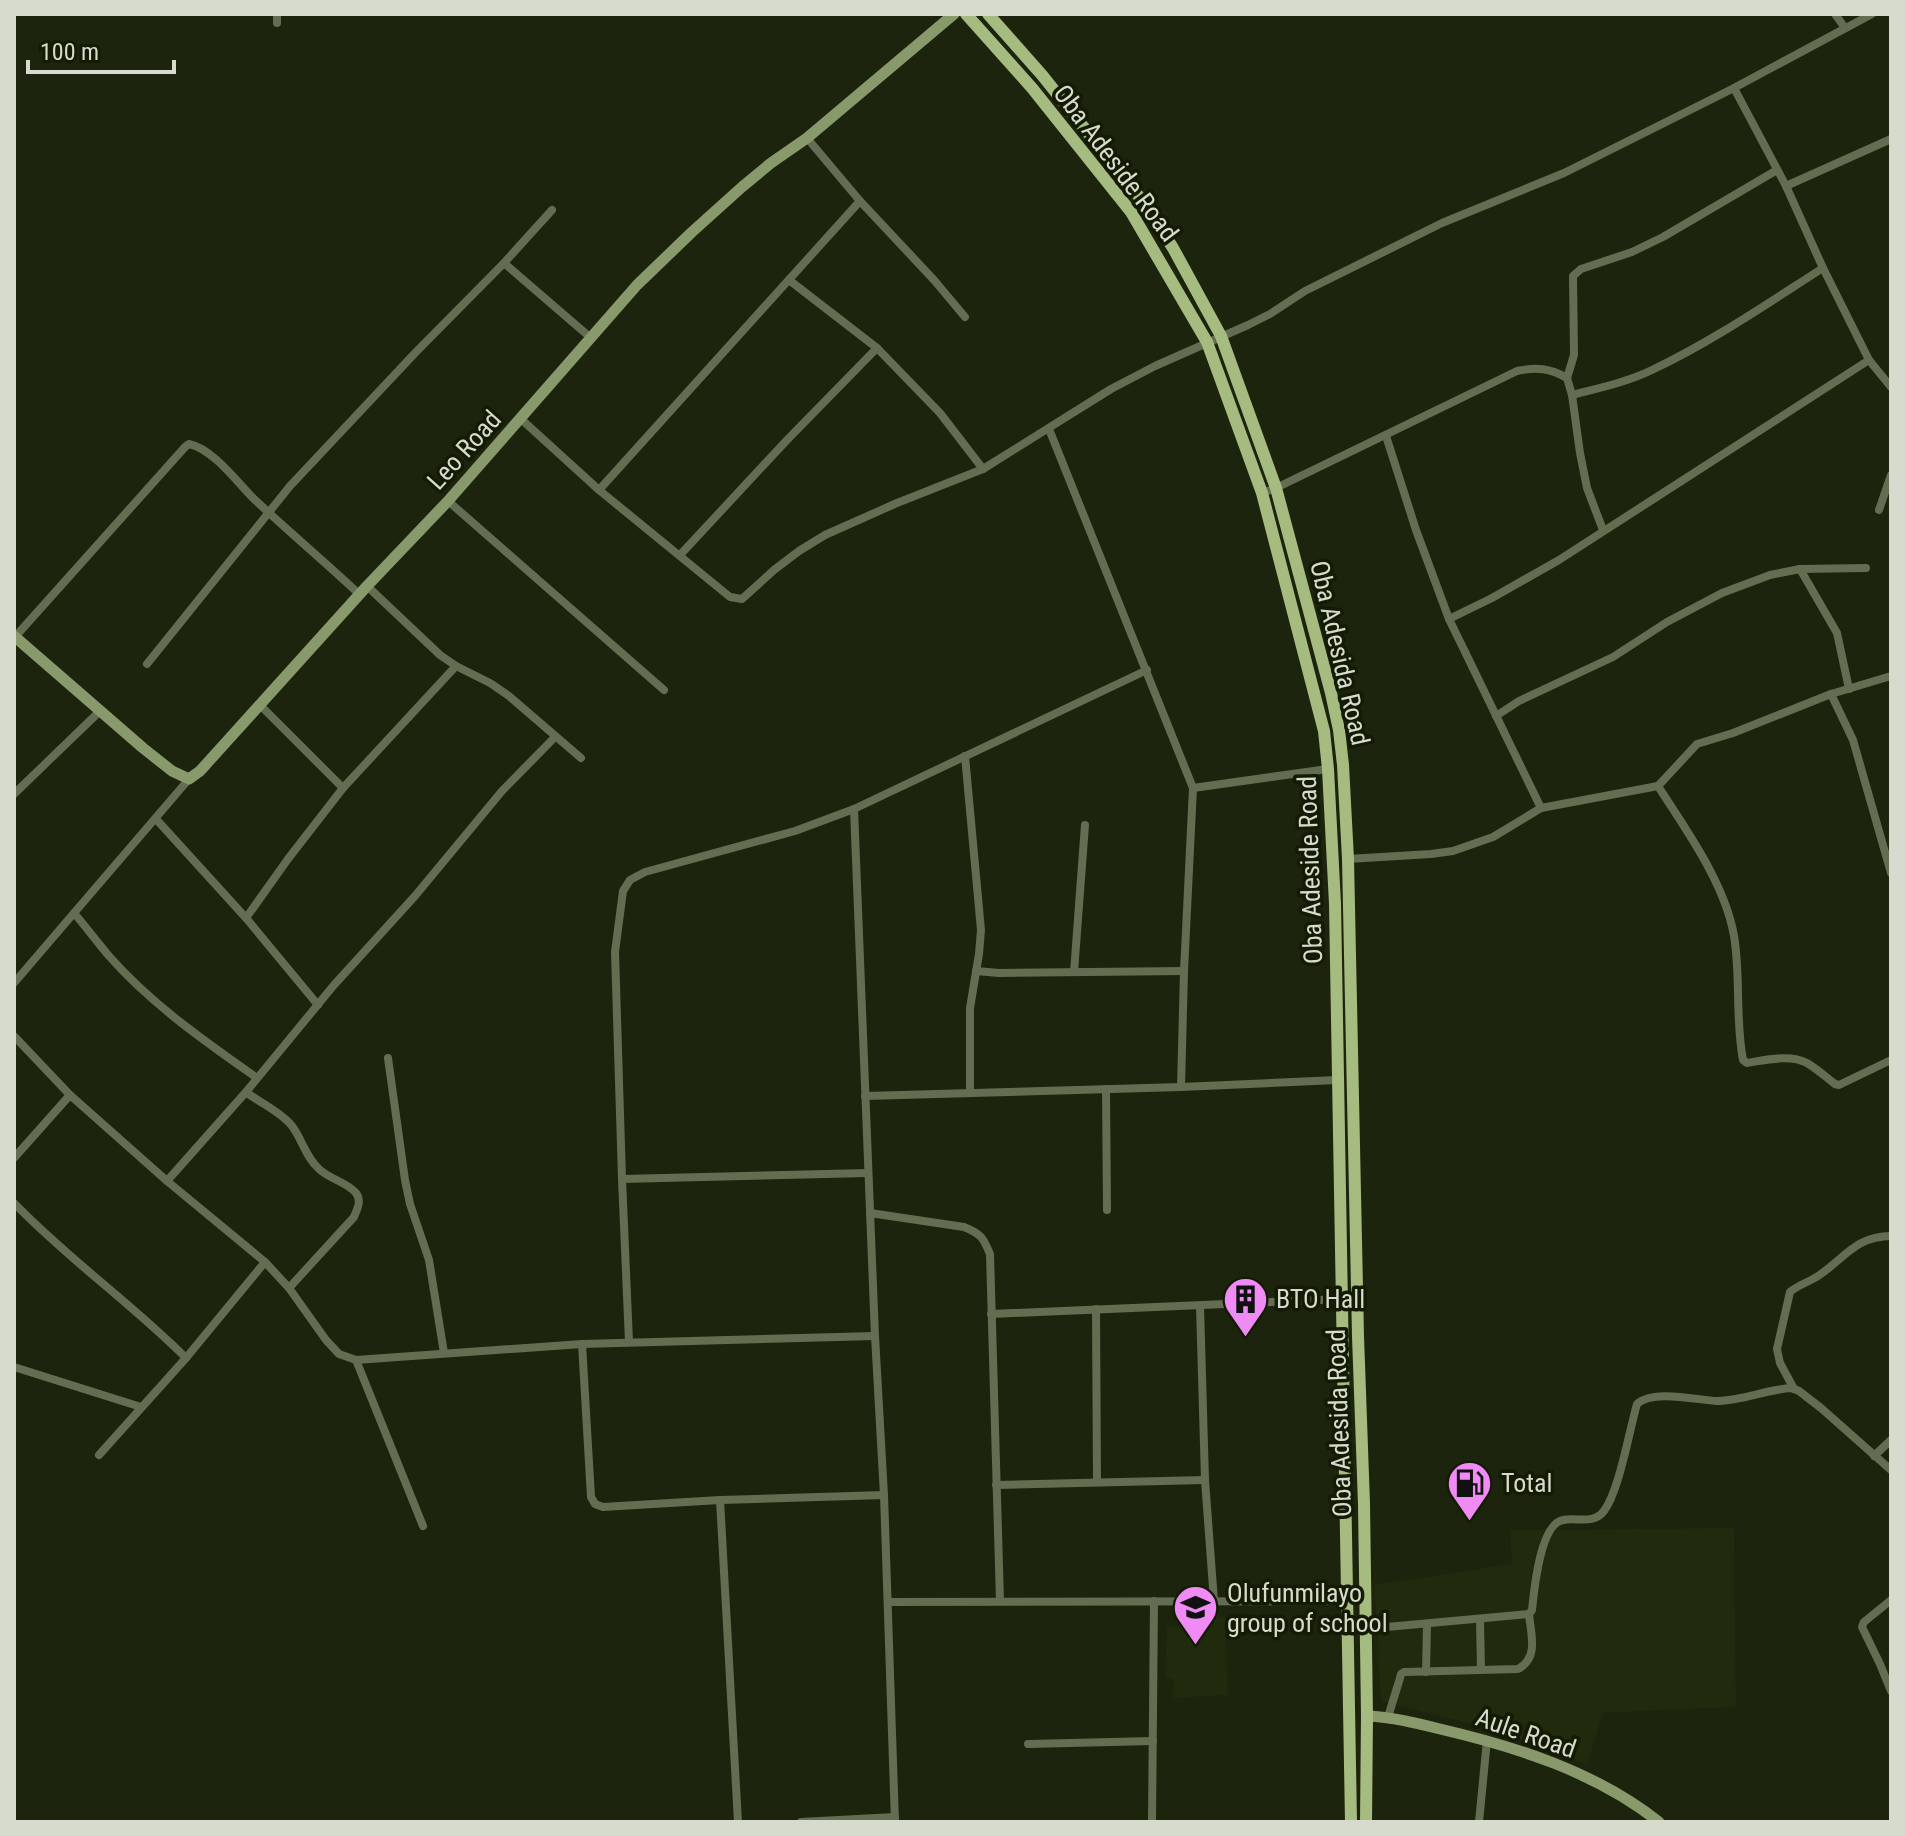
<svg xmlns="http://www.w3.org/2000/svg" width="1905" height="1836" viewBox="0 0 1905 1836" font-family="'Roboto Condensed',sans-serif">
	<rect width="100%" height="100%" fill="#1d240e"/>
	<g fill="#202a0c">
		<path d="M 1734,1528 L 1736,1707 L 1603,1713 L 1587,1764 L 1506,1733 L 1381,1701 L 1374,1585 L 1512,1564 L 1510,1530 Z"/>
		<path d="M 1225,1616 L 1228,1695 L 1173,1698 L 1174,1680 L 1165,1677 L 1167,1626 L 1205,1627 L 1206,1617 Z"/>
	</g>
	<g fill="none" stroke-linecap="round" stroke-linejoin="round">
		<g stroke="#636d51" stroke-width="8">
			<path d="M 1835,14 L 1845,28"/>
			<path d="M 277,23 L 277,14"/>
			<path d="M 1734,88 L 1786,186 L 1823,268 L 1869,360 L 1891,387"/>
			<path d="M 807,138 L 860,201 L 934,280 L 965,317"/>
			<path d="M 1786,186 L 1891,139"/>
			<path d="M 504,263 L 591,338"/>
			<path d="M 789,280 L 877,348 L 940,413 L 983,469"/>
			<path d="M 1572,395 C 1599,388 1628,382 1654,369 C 1713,341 1768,303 1823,268"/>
			<path d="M 521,419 L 599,490 L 730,597 L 742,599 L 774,570 L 799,551 L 825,535 L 897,503 L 983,469 L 1111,389 L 1155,366 L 1248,325 L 1270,314 L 1305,291 L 1442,223 L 1564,173 L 1734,88 L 1872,14"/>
			<path d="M 1049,429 L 1193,788 L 1184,971 L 1181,1087"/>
			<path d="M 1386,436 L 1416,530 L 1449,619 L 1541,808"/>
			<path d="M 599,490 L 860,201"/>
			<path d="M 1262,493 L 1276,488 L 1517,371 C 1536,367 1550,368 1567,378"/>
			<path d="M 448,501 L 664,690"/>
			<path d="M 1879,510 L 1891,475"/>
			<path d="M 1603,530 L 1587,488 L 1580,453 L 1572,395 L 1567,378 L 1574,355 L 1573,276 L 1581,269 L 1632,252 L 1663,237 L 1777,170"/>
			<path d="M 680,555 L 787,440 L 877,348"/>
			<path d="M 1800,569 L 1837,633 L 1849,689"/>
			<path d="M 367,586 L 440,655 L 456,666 L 490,683 L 509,696 L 581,758"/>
			<path d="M 1449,619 L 1492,598 L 1559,560 L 1869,360"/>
			<path d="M 15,637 L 185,447 L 189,444 C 213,449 237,482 254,499 C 288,531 325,562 359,594"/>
			<path d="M 147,664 L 290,486 L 416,352 L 504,263 L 552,210"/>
			<path d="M 1831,694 L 1853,740 L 1891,873"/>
			<path d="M 260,705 L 343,788"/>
			<path d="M 1496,716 L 1519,701 L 1613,657 L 1667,622 L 1722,593 L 1770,575 L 1800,569 L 1866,568"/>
			<path d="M 965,756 L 981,930 L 979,954 L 970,1008 L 970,1093"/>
			<path d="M 1658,786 C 1686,830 1725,883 1734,936 C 1741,977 1735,1019 1743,1060 L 1747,1063 C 1766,1060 1790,1054 1807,1063 C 1817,1069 1826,1077 1835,1084 L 1839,1085 L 1891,1060"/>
			<path d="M 1193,788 L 1328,769"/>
			<path d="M 14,794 L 99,712"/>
			<path d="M 854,809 L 875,1336 L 884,1495 L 895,1822"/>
			<path d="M 156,819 L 246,918 L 318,1005"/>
			<path d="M 1348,859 L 1431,854 L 1453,851 L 1493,837 L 1541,808 L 1658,786 L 1697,744 L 1733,733 L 1831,694 L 1891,676"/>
			<path d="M 74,913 L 189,779"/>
			<path d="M 246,918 L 288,859 L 343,788 L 456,666"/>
			<path d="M 976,971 L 999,973 L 1184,971"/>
			<path d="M 1074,972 L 1085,825"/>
			<path d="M 14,983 L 74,913 C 86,927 97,942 109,956 C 151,1004 206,1042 257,1078"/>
			<path d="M 14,1036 L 70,1095 L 167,1181 L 265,1262 L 289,1288 L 326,1340 L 339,1354 L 356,1360 L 582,1344 L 875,1336"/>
			<path d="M 388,1058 L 405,1180 L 410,1204 L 429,1260 L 444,1353"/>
			<path d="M 1106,1089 L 1107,1210"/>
			<path d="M 246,1092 C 260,1103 281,1112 292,1126 C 302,1139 306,1158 319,1169 C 329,1179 347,1182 356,1193 C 362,1201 357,1209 354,1217 L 289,1288"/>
			<path d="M 865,1096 L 1181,1087 L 1337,1080"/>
			<path d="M 14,1158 L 70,1095"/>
			<path d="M 622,1179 L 868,1173"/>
			<path d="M 167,1181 L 246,1092 L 334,985 L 415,896 L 502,791 L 555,737"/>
			<path d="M 14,1203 C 68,1259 131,1303 186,1358"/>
			<path d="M 870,1213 L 964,1227 C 981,1234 983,1237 990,1254 L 1000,1601"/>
			<path d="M 1200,1306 L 1205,1480 L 1214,1601"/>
			<path d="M 1096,1309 L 1097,1482"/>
			<path d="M 991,1314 L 1342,1299"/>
			<path d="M 629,1342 L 622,1179 L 615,952 L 623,891 L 630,880 L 645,872 L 795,831 L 854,809 L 1147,670"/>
			<path d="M 582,1344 L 591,1497 L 595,1504 L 603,1507 L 720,1500 L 884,1495"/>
			<path d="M 356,1360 L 423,1526"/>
			<path d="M 14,1367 L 141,1407"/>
			<path d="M 1794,1389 L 1780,1363 L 1777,1349 L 1790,1292 C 1798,1285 1809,1282 1818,1276 C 1845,1258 1856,1236 1891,1236"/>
			<path d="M 99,1455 L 186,1358 L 265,1262"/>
			<path d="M 1874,1456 L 1891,1440"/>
			<path d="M 996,1485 L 1205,1480"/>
			<path d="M 720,1500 L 738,1822"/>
			<path d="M 1891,1600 L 1864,1622 L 1862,1627 L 1880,1664 L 1891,1691"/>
			<path d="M 888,1602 L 1347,1601"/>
			<path d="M 1480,1620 L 1481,1670"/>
			<path d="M 1365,1629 L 1529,1614 L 1532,1610 C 1534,1591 1540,1524 1563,1520 C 1577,1517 1593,1525 1604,1511 C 1619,1491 1629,1432 1637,1404 C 1652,1389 1697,1400 1717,1401 C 1743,1401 1767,1389 1792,1388 L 1799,1391 L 1821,1408 L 1891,1470"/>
			<path d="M 1426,1672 L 1427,1624"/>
			<path d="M 1388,1717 L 1400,1678 L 1401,1674 L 1404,1672 L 1518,1669 C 1539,1658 1531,1635 1529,1614"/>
			<path d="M 1028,1744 L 1153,1741"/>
			<path d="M 801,1822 L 895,1817"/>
			<path d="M 1152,1822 L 1154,1601"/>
			<path d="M 1479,1822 L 1487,1740"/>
		</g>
		<g stroke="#88996b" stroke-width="11">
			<path d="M 14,636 L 143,748 L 172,771 L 189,779 L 200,771 L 367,586 L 448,501 L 637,285 L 692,232 L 742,187 L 771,163 L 807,138 L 954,14"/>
			<path d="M 1367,1716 C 1392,1717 1416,1723 1440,1729 C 1517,1747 1596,1772 1659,1822"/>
		</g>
		<g stroke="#a6bb7f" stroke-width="12">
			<path d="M 966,14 L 1032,88 L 1131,212 L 1207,342 L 1262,493 L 1324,731 L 1328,769 L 1335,904 L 1351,1822"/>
			<path d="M 988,14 L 1042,75 L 1144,203 L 1173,248 L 1221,336 L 1276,488 L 1331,693 L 1339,730 L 1343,765 L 1348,859 L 1358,1336 L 1364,1504 L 1367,1716 L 1366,1822"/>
		</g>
	</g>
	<defs>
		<symbol id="building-pin" viewBox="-11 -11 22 30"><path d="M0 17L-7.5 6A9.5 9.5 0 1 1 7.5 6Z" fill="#f08bf6" stroke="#141b05"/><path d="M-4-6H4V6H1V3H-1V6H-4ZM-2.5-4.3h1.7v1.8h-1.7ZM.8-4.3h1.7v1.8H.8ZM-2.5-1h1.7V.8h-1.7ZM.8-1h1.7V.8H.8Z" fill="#111"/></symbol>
		<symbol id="fuel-pin" viewBox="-11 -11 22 30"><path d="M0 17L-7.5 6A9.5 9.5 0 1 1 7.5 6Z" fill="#f08bf6" stroke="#141b05"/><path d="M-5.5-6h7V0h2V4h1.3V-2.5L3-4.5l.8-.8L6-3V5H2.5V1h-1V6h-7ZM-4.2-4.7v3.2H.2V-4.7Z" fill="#111"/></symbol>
		<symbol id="school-pin" viewBox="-11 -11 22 30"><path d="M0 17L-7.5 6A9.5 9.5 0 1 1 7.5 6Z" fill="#f08bf6" stroke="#141b05"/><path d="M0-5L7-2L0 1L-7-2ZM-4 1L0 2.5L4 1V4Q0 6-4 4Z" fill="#111"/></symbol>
	</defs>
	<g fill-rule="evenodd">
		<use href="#building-pin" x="1220" y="1274" width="51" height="69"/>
		<use href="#fuel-pin" x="1444" y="1458" width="51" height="69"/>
		<use href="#school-pin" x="1170" y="1582" width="51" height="69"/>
	</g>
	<g text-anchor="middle" stroke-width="7" stroke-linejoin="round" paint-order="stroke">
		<g font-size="26" fill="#d6dbcd" stroke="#141b05">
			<text transform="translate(1116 163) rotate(53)" y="9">Oba Adeside Road</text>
			<text transform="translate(464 450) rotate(-48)" y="9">Leo Road</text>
			<text transform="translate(1340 653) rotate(77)" y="9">Oba Adesida Road</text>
			<text transform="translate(1310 870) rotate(-92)" y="9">Oba Adeside Road</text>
			<text transform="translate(1339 1423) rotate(-92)" y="9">Oba Adesida Road</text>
			<text transform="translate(1526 1733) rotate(19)" y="9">Aule Road</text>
		</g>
		<g font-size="26" fill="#d6dbcd" stroke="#141b05" text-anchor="start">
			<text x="1276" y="1308">BTO Hall</text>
			<text x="1501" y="1492">Total</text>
			<text x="1227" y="1602">Olufunmilayo<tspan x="1227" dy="30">group of school</tspan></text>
		</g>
	</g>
	<rect width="1905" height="1836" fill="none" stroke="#d6dbcd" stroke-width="32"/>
	<path d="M28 60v12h146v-12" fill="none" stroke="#d6dbcd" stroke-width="4"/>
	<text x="40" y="60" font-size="24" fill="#d6dbcd" stroke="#141b05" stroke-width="6" paint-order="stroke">100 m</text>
</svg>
